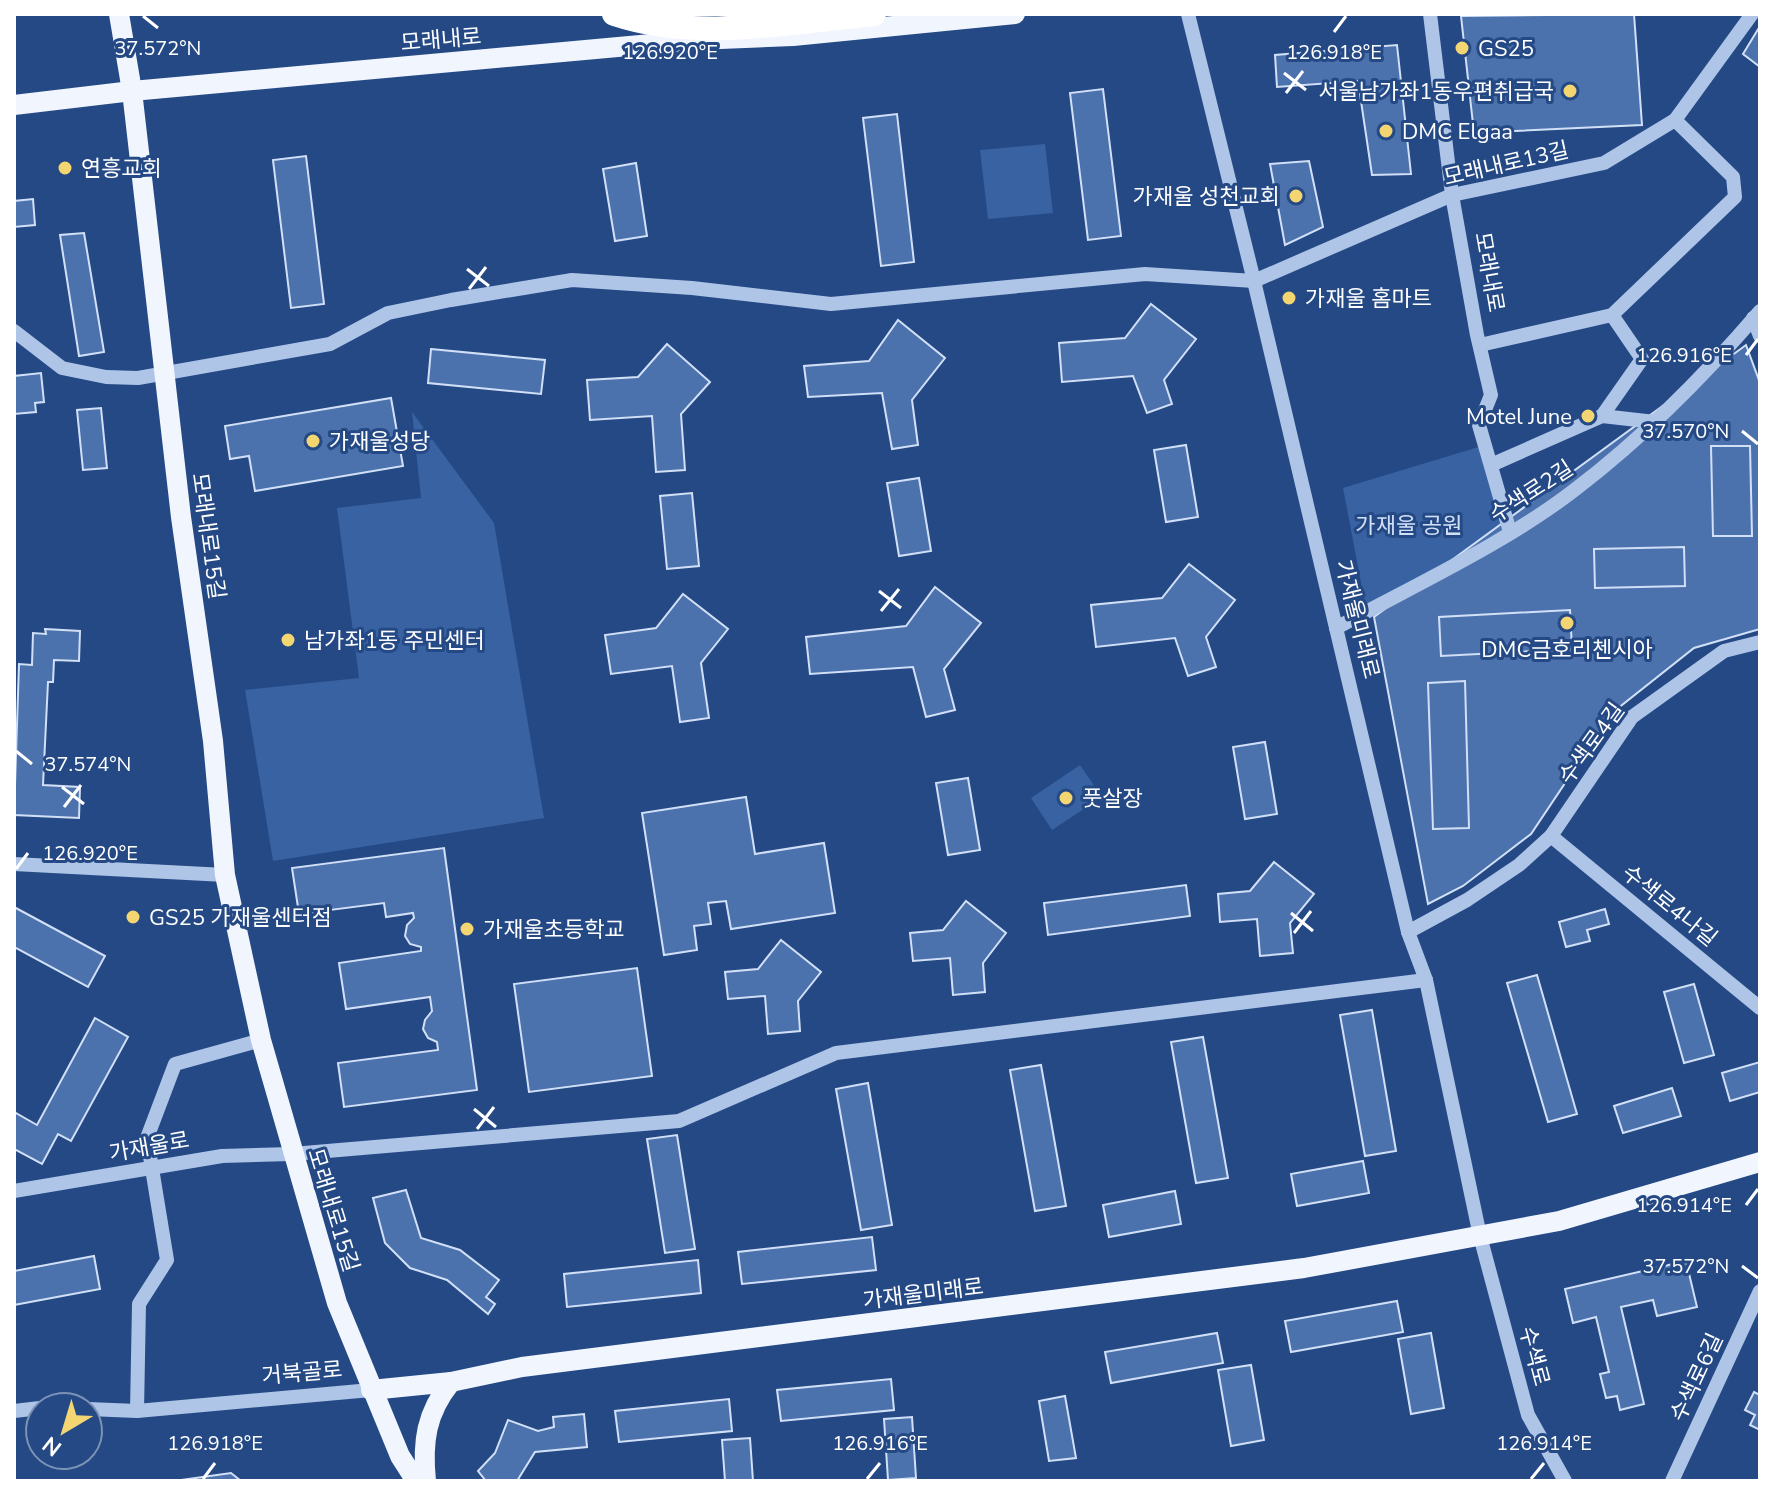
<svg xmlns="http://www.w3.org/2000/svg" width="1774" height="1495" viewBox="0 0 1774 1495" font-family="'Nunito Sans','Noto Sans KR',sans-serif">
	<rect width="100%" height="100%" fill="#244985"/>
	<g fill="#3862a2">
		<path d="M 1045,144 L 1053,213 L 988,219 L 980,150 Z"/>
		<path d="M 412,412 L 494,523 L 544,818 L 273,861 L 245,690 L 359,678 L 337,508 L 421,498 Z"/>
		<path d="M 1485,445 L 1505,535 L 1367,614 L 1343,488 Z"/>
		<path d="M 1080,765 L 1102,797 L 1052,830 L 1031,798 Z"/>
	</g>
	<path fill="#244985" d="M 14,14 L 135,14 L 132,18 L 14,30 Z"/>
	<g fill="#4c72ad" stroke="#d2e0f7" stroke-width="2">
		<path d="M 1634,14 L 1642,125 L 1474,133 L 1461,16 Z"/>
		<path d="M 1760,26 L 1760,67 L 1743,54 Z"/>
		<path d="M 1397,45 L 1411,174 L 1372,175 L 1358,81 L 1277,87 L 1275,55 Z"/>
		<path d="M 1103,89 L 1121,236 L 1088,240 L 1070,93 Z"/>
		<path d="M 897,114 L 914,262 L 881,266 L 863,118 Z"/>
		<path d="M 306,156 L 324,304 L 291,308 L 273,160 Z"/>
		<path d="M 1309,161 L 1323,227 L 1285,245 L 1270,164 Z"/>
		<path d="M 636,163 L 647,236 L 615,241 L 603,169 Z"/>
		<path d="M 33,199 L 35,225 L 14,227 L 14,201 Z"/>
		<path d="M 84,233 L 104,352 L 79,356 L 60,235 Z"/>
		<path d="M 1151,304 L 1196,339 L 1164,380 L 1172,404 L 1147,413 L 1133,376 L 1062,382 L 1059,343 L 1125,338 Z"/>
		<path d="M 898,320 L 945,358 L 912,400 L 918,445 L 892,449 L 882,393 L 808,397 L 804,366 L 869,361 Z"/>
		<path d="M 667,344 L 710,382 L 681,414 L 685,470 L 656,472 L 652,416 L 590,420 L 587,380 L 638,377 Z"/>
		<path d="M 1746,345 L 1760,383 L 1760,629 L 1694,648 L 1612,713 L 1531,834 L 1463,886 L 1428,904 L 1374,617 Z"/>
		<path d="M 431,349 L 545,360 L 541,394 L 428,383 Z"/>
		<path d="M 41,373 L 44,402 L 35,403 L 36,412 L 14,414 L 14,376 Z"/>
		<path d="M 391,398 L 403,466 L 255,491 L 249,456 L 230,459 L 225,426 Z"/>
		<path d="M 101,408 L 107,468 L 83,470 L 77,410 Z"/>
		<path d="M 1186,445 L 1198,517 L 1166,522 L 1154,450 Z"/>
		<path d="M 1711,446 L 1750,446 L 1752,536 L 1713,536 Z"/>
		<path d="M 919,478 L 931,551 L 899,556 L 887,483 Z"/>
		<path d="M 692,493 L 699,566 L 667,569 L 660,496 Z"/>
		<path d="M 1684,547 L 1685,586 L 1595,588 L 1594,549 Z"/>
		<path d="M 1189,564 L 1235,600 L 1206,637 L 1216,667 L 1188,676 L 1175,638 L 1096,647 L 1091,605 L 1162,598 Z"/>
		<path d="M 935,587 L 981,623 L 944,669 L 955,710 L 926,717 L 913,667 L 810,674 L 806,637 L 906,626 Z"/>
		<path d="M 683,594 L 728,629 L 701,663 L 709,718 L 680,722 L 672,666 L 611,674 L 605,635 L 656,628 Z"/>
		<path d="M 1570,610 L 1572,649 L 1441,656 L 1439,617 Z"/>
		<path d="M 45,629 L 80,631 L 79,661 L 54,660 L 53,682 L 48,682 L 43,785 L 80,787 L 79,818 L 14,815 L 19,664 L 32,665 L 33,633 L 46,634 Z"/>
		<path d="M 1465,681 L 1469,828 L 1433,829 L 1428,683 Z"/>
		<path d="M 1265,742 L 1277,814 L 1245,819 L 1233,747 Z"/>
		<path d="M 968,778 L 980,850 L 948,855 L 936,783 Z"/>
		<path d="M 746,797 L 755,854 L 824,843 L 835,913 L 731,929 L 726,901 L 708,903 L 711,924 L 694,926 L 697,950 L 664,955 L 642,813 Z"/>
		<path d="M 444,848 L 477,1090 L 344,1107 L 338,1063 L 438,1050 L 437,1042 L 428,1038 L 423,1029 L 425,1020 L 432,1011 L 430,997 L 346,1009 L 339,963 L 421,951 L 421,947 L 410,944 L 405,936 L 407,925 L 414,918 L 413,913 L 386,917 L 384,903 L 299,914 L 292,868 Z"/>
		<path d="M 1274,862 L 1314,894 L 1290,923 L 1293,953 L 1260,956 L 1257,919 L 1220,922 L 1218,894 L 1250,891 Z"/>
		<path d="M 1186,885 L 1190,916 L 1048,935 L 1044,903 Z"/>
		<path d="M 966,901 L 1006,933 L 983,963 L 985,992 L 953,995 L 950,958 L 913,961 L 910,933 L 943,930 Z"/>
		<path d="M 14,907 L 105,956 L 88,987 L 14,947 Z"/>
		<path d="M 1605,909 L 1609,924 L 1587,930 L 1590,941 L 1566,947 L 1559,922 Z"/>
		<path d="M 781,940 L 821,972 L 798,1001 L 800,1031 L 768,1034 L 765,996 L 728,999 L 725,972 L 758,969 Z"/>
		<path d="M 637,968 L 652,1076 L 529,1092 L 514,984 Z"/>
		<path d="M 1537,975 L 1577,1114 L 1548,1122 L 1507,983 Z"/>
		<path d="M 1694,984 L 1714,1055 L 1684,1063 L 1664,992 Z"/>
		<path d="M 1372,1010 L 1396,1151 L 1365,1156 L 1340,1015 Z"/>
		<path d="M 95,1018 L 128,1037 L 71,1141 L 58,1134 L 42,1164 L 14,1149 L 14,1112 L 37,1125 Z"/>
		<path d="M 1203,1037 L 1228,1178 L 1196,1183 L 1171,1042 Z"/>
		<path d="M 1760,1062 L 1760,1092 L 1730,1101 L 1722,1073 Z"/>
		<path d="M 1041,1065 L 1066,1206 L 1035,1211 L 1010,1070 Z"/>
		<path d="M 868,1083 L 892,1225 L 861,1230 L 836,1089 Z"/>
		<path d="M 1672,1088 L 1681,1116 L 1623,1133 L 1614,1106 Z"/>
		<path d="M 677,1135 L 695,1249 L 665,1253 L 647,1139 Z"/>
		<path d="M 1363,1161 L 1369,1193 L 1297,1206 L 1291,1174 Z"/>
		<path d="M 406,1190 L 421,1238 L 460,1250 L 499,1280 L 486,1297 L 495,1304 L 488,1314 L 447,1280 L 410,1268 L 385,1243 L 373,1198 Z"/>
		<path d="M 1175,1191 L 1181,1224 L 1109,1237 L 1103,1205 Z"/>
		<path d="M 872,1237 L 876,1270 L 742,1284 L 738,1252 Z"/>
		<path d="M 94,1256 L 100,1289 L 14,1305 L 14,1271 Z"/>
		<path d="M 698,1260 L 701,1293 L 567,1307 L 564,1274 Z"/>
		<path d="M 1686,1261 L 1697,1307 L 1657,1316 L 1653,1300 L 1621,1307 L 1644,1404 L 1620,1410 L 1617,1396 L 1606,1398 L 1600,1374 L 1609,1372 L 1596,1317 L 1573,1323 L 1565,1289 Z"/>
		<path d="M 1397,1301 L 1403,1332 L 1291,1352 L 1285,1321 Z"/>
		<path d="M 1217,1333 L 1223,1363 L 1111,1383 L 1105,1352 Z"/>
		<path d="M 1431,1333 L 1444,1408 L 1411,1414 L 1398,1339 Z"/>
		<path d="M 1251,1365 L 1264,1440 L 1231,1446 L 1218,1370 Z"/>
		<path d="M 891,1379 L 894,1410 L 781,1421 L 777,1390 Z"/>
		<path d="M 1754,1392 L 1760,1395 L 1760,1430 L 1750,1425 L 1755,1415 L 1745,1410 Z"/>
		<path d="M 1065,1396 L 1076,1458 L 1049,1461 L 1039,1401 Z"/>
		<path d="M 729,1399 L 732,1431 L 619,1442 L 615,1411 Z"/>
		<path d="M 584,1414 L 587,1447 L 535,1452 L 517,1481 L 486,1481 L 478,1471 L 495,1453 L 508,1420 L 538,1431 L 554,1427 L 553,1417 Z"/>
		<path d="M 912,1417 L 916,1478 L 888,1480 L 884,1419 Z"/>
		<path d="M 750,1438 L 753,1481 L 725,1481 L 722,1440 Z"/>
		<path d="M 231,1473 L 241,1481 L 174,1481 Z"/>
	</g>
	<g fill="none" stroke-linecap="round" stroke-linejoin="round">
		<g stroke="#aec5e8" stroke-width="14">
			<path d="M 1188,14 L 1254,281 L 1408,932 L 1426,980 L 1480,1236 L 1528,1415 L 1565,1481"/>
			<path d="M 1430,14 L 1452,195 L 1477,335 L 1491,395 L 1479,425 L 1510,532"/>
			<path d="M 1675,120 L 1752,14"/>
			<path d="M 1753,318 L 1760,336"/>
			<path d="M 14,331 L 62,368 L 106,377 L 138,378 L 330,344 L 388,313 L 451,300 L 572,280 L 692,288 L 831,304 L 1145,274 L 1254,281 L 1452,195 L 1604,163 L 1675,120 L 1733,177 L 1735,197 L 1612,315 L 1480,345"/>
			<path d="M 1602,416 L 1642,359 L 1612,315"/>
			<path d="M 1491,465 L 1602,416 L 1655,422"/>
			<path d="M 1336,628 C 1413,586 1508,542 1577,488 C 1645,436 1705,375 1760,311"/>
			<path d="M 1551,836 L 1760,1008"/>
			<path d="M 14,864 L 225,875"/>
			<path d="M 1408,932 L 1467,900 L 1519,865 L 1551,836 L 1632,717 L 1724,651 L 1760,642"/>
			<path d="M 14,1191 L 222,1156 L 292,1154 L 679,1121 L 836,1053 L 1426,980"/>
			<path d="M 88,1409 L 137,1411 L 371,1390"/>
			<path d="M 14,1411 L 40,1408"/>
			<path d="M 137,1411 L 139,1304 L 167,1260 L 147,1138 L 175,1064 L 261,1040"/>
			<path d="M 1672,1481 L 1760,1291"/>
		</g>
		<g stroke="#f1f5fe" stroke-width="20">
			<path d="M 119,14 L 132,91 L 181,517 L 213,741 L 225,875 L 261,1040 L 337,1303 L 400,1456 L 416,1481"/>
			<path d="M 14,105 L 132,91 L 695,40 L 793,36 L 1015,14"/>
			<path d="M 371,1390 L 451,1382 L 522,1367 L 1304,1268 L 1559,1221 L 1760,1162"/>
			<path d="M 426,1481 C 422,1442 426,1413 451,1382"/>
		</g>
		<path stroke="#fff" stroke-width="24" d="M 614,14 C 697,42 789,22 874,14"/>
	</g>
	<path fill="none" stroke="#fff" stroke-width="3" d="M 143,16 L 158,28M 670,32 L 682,16M 1334,32 L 1346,16M 1284,73 L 1306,90M 1286,93 L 1303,71M 467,269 L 489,286M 469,289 L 486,267M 1746,355 L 1758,339M 1742,431 L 1758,444M 879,591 L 901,608M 881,611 L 899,589M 16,751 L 32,764M 62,787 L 84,804M 64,807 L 81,785M 16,869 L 28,853M 1291,913 L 1313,931M 1294,933 L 1311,911M 474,1109 L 496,1127M 477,1129 L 494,1107M 1746,1205 L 1758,1189M 1742,1266 L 1758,1278M 203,1479 L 215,1463M 867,1479 L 880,1463M 1531,1479 L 1544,1463"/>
	<g fill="#f3d571" stroke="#244985" stroke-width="3">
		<circle cx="1462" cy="48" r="8"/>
		<circle cx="1570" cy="91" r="8"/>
		<circle cx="1386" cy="131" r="8"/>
		<circle cx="65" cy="168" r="8"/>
		<circle cx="1296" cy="196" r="8"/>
		<circle cx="1289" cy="298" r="8"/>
		<circle cx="1588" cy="416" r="8"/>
		<circle cx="313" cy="441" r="8"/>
		<circle cx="1567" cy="623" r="8"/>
		<circle cx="288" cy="640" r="8"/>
		<circle cx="1066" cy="798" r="8"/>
		<circle cx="133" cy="917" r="8"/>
		<circle cx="467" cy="929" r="8"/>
	</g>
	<g text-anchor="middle" stroke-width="6" stroke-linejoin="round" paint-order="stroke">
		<g font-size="22" fill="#fff" stroke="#244985">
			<text transform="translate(441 39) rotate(-5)" y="8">모래내로</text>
			<text transform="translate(1506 163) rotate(-13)" y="8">모래내로13길</text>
			<text transform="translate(1490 272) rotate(80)" y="8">모래내로</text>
			<text transform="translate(1531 491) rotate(-33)" y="8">수색로2길</text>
			<text transform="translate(209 536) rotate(82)" y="8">모래내로15길</text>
			<text transform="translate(1358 619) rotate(76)" y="8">가재울미래로</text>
			<text transform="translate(1591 743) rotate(-54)" y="8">수색로4길</text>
			<text transform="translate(1670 905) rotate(39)" y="8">수색로4나길</text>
			<text transform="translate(149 1146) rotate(-10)" y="8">가재울로</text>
			<text transform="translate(334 1210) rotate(73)" y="8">모래내로15길</text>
			<text transform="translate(923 1293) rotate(-7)" y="8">가재울미래로</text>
			<text transform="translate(1535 1356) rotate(75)" y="8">수색로</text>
			<text transform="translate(302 1372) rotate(-5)" y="8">거북골로</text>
			<text transform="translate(1696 1377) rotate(-65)" y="8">수색로6길</text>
		</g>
		<g font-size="22" fill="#fff" stroke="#244985" text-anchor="start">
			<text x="1478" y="56">GS25</text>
			<text x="1554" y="99" text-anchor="end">서울남가좌1동우편취급국</text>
			<text x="1402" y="139">DMC Elgaa</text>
			<text x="81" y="176">연흥교회</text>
			<text x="1280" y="204" text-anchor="end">가재울 성천교회</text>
			<text x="1305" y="306">가재울 홈마트</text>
			<text x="1572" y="424" text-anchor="end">Motel June</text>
			<text x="329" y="449">가재울성당</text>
			<text x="304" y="648">남가좌1동 주민센터</text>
			<text x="1567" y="657" text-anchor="middle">DMC금호리첸시아</text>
			<text x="1082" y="806">풋살장</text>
			<text x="149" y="925">GS25 가재울센터점</text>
			<text x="483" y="937">가재울초등학교</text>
		</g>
		<g font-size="22" fill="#d2e0f7" stroke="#244985">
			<text x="1409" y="533">가재울 공원</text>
		</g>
	</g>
	<g font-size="20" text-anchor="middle" fill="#fff" stroke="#244985" stroke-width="6" stroke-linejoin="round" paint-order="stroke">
		<text x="158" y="55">37.572°N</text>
		<text x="670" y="59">126.920°E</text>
		<text x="1334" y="59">126.918°E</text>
		<text x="1684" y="362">126.916°E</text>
		<text x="1686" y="438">37.570°N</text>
		<text x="88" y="771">37.574°N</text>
		<text x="90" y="860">126.920°E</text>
		<text x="1684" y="1212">126.914°E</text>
		<text x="1686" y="1273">37.572°N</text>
		<text x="215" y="1450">126.918°E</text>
		<text x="880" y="1450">126.916°E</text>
		<text x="1544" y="1450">126.914°E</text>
	</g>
	<rect width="1774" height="1495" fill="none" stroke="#ffffff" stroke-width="32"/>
	<g transform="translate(64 1431) rotate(218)"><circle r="38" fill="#244985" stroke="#7c92b6" stroke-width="2"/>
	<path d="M0-6L14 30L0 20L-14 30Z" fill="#f3d571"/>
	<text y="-12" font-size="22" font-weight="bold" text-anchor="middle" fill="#ffffff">N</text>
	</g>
</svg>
